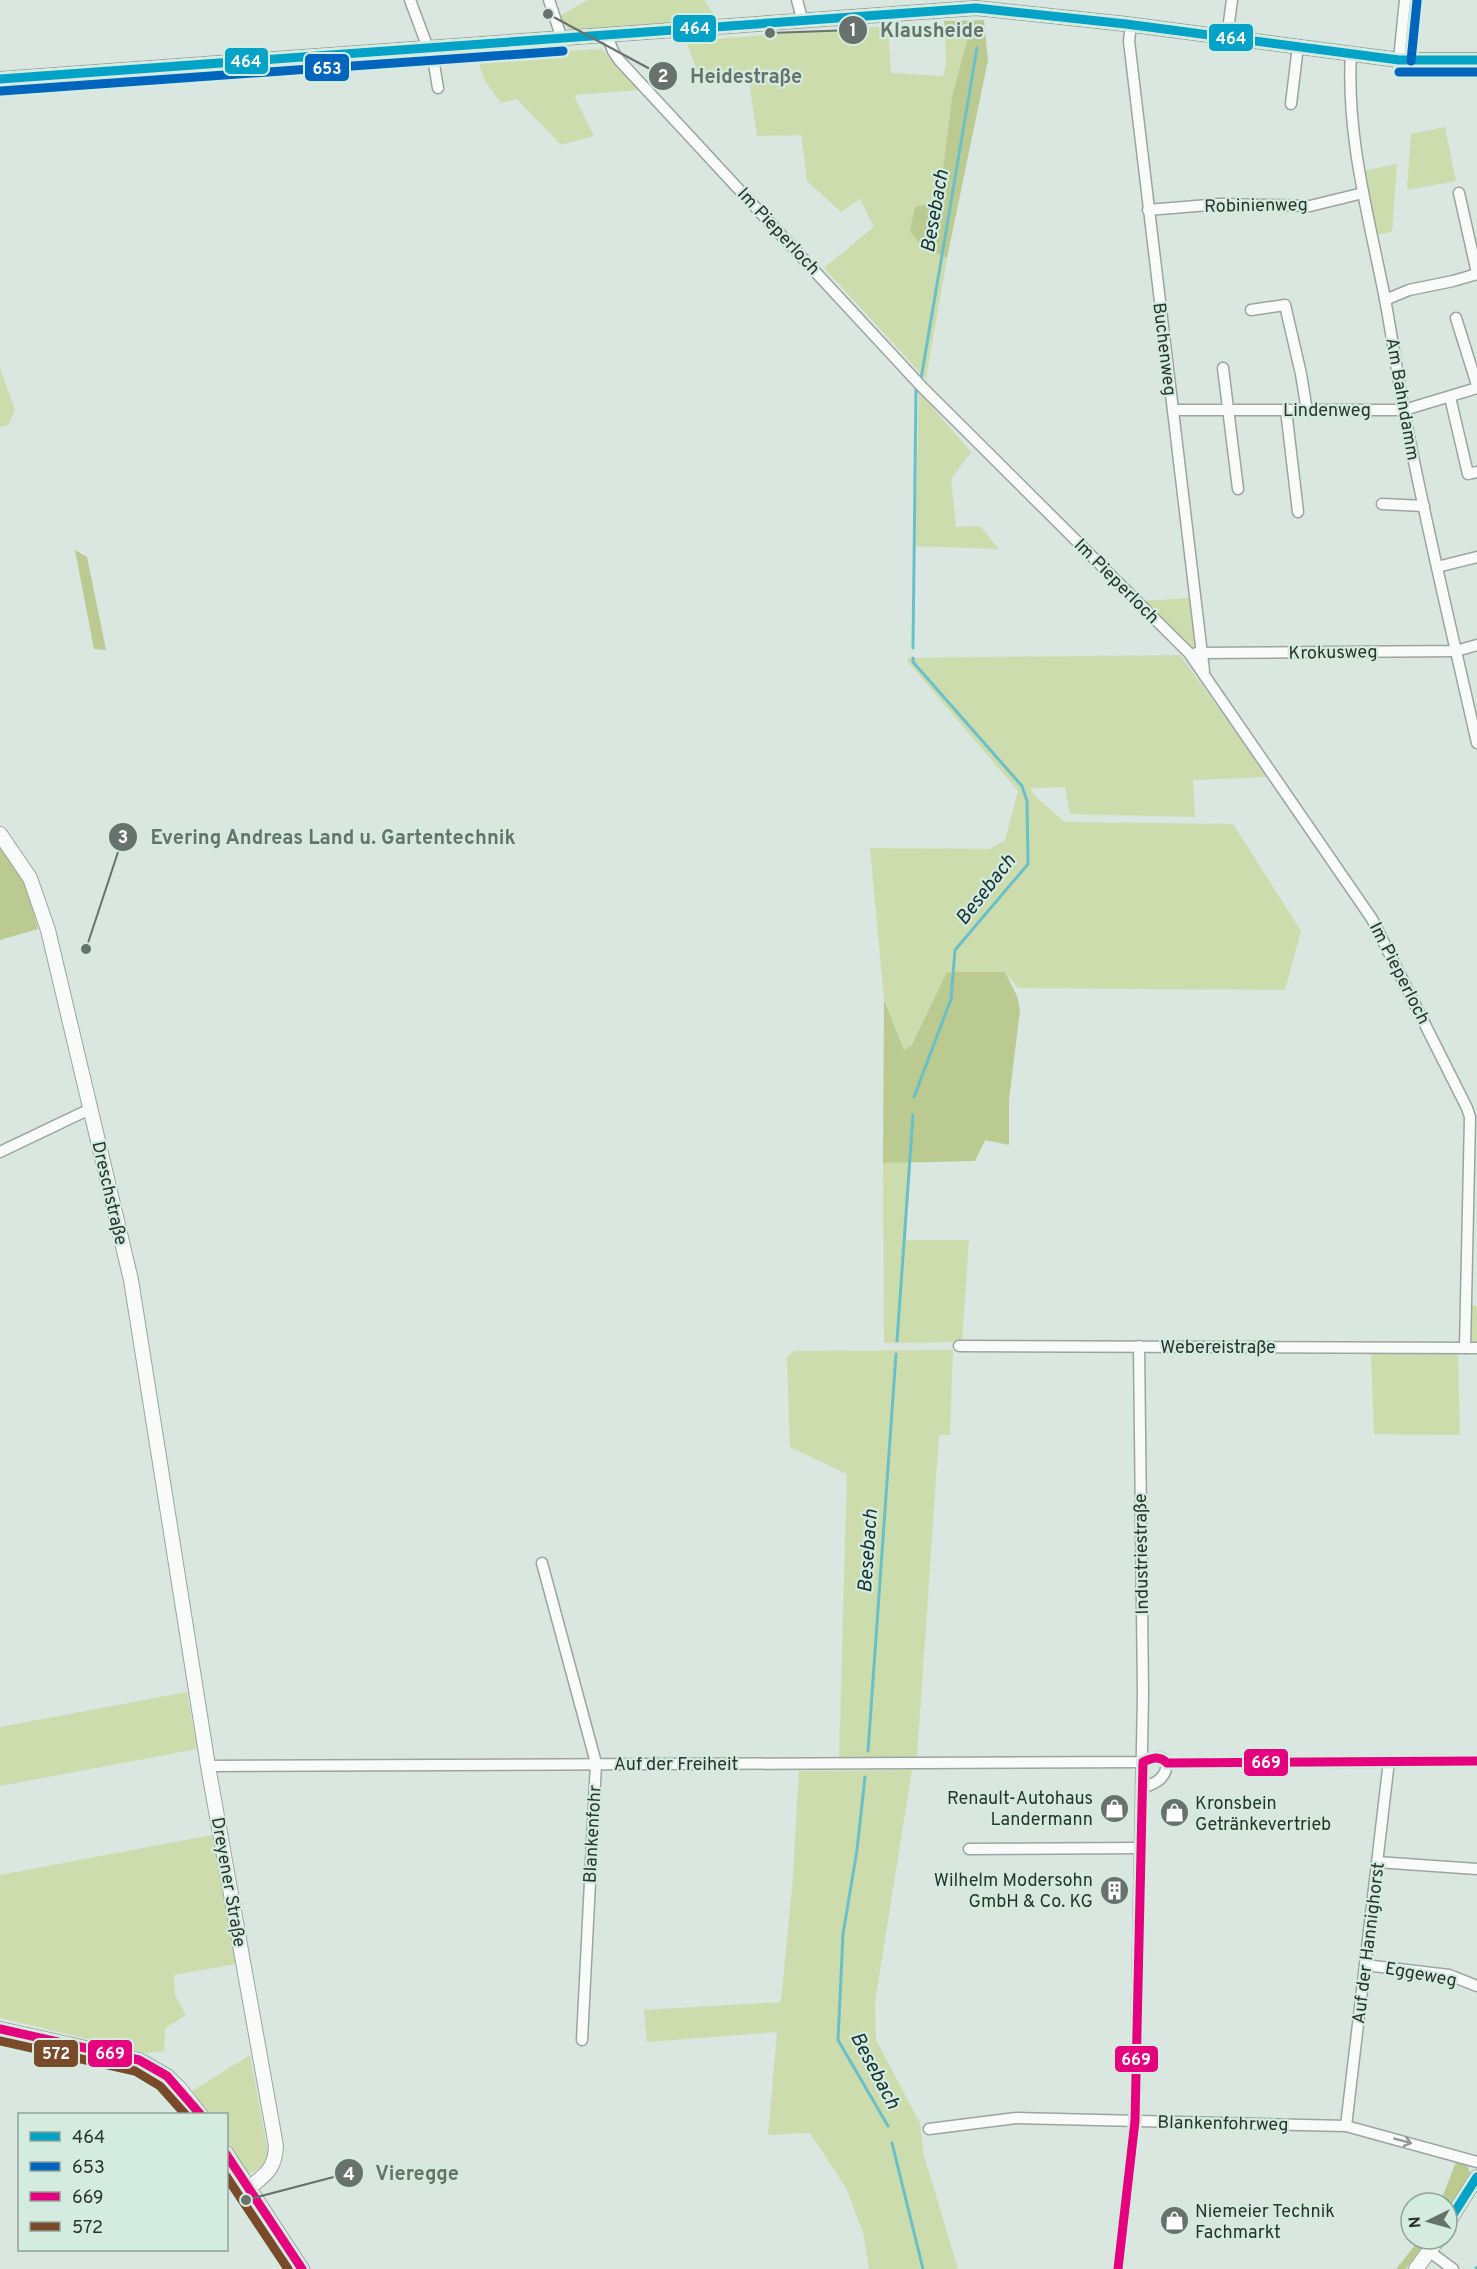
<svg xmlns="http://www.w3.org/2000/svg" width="1477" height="2269" viewBox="0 0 1477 2269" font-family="Overpass,sans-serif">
	<rect width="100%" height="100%" fill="#dae6e0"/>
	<g fill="#ccdcad">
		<path d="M 588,0 L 704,0 L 718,21 L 575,33 L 568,29 L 560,16 Z"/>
		<path d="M 888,26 L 891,73 L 943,76 L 946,64 L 945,31 L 963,29 L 969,33 L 952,97 L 939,202 L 922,247 L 947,258 L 926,379 L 824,268 L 874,227 L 860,199 L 841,212 L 807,181 L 801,135 L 757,136 L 749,81 L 702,84 L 686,41 Z"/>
		<path d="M 602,49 L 639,90 L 574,95 L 594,136 L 561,145 L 517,99 L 501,103 L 485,81 L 476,56 Z"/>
		<path d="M 1445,127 L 1456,181 L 1407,190 L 1411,134 Z"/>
		<path d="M 1397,164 L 1392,232 L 1376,235 L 1363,171 Z"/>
		<path d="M 0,368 L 15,410 L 8,425 L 0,427 Z"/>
		<path d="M 919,392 L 971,452 L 951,479 L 956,527 L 980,526 L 999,549 L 915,546 Z"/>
		<path d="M 1190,598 L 1195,645 L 1191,648 L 1142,601 Z"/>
		<path d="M 1180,655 L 1268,777 L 1193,780 L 1195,817 L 1070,814 L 1065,787 L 1030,788 L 1034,795 L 1065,822 L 1233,824 L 1301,931 L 1285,990 L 1018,988 L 1005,972 L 947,972 L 910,1047 L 904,1050 L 884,1000 L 870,848 L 990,849 L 1005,840 L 1018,791 L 908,662 L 907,658 Z"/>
		<path d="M 911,1162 L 906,1240 L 969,1240 L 962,1342 L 884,1343 L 883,1163 Z"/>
		<path d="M 1469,1306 L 1477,1306 L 1477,1342 L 1470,1342 Z"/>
		<path d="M 953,1350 L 950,1435 L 939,1435 L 917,1758 L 839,1758 L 847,1474 L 790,1447 L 787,1357 L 794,1351 Z"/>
		<path d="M 1458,1353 L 1460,1435 L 1374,1434 L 1371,1354 Z"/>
		<path d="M 187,1692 L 197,1749 L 0,1786 L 0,1727 Z"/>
		<path d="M 912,1770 L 875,2002 L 876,2040 L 920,2123 L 924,2156 L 958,2269 L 869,2269 L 863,2232 L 846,2188 L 810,2133 L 768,2135 L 777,2032 L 647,2042 L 644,2010 L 781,2002 L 793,1877 L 799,1771 Z"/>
		<path d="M 212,1835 L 236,1964 L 174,1975 L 175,1995 L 186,2015 L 165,2028 L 164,2051 L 146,2053 L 0,2018 L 0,1875 Z"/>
		<path d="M 250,2055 L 268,2153 L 264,2165 L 248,2175 L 227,2142 L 226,2114 L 208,2114 L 192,2091 Z"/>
	</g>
	<g fill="#baca90">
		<path d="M 984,20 L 988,60 L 947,258 L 922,247 L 910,231 L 915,207 L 939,202 L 952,97 L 969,33 L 963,29 L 945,31 L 944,21 Z"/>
		<path d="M 75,550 L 87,557 L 106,650 L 94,649 Z"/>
		<path d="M 0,841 L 26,883 L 38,929 L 0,940 Z"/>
		<path d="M 947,972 L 1005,972 L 1017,996 L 1020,1010 L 1009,1100 L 1009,1145 L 985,1140 L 975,1161 L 883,1163 L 884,1000 L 904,1050 L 911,1046 Z"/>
		<path d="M 1456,2162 L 1467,2165 L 1470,2173 L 1447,2210 L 1447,2203 L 1440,2203 Z"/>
		<path d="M 1420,2239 L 1428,2239 L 1406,2269 L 1396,2269 Z"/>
	</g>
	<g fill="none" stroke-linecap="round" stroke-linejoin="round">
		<g stroke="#69c0c8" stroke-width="3">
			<path d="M 921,379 L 977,48"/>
			<path d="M 913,648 L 916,390"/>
			<path d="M 913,658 L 913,662 L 1022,786 L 1027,801 L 1028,864 L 955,950 L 951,999 L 914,1097"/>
			<path d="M 897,1341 L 913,1115"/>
			<path d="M 868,1751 L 896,1354"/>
			<path d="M 865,1777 L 857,1850 L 843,1934 L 838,2040 L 888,2126"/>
			<path d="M 892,2143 L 923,2269"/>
			<path d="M 1476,2268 L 1477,2267"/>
		</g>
		<defs>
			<g id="street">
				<path d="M 410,0 L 434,64 L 438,88"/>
				<path d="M 549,0 L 562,39"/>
				<path d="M 797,0 L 803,22"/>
				<path d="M 1131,25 L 1129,41 L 1204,671"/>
				<path d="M 607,36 L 613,51 L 619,60 L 922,387 L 1189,653 L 1372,919 L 1467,1108 L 1470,1117 L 1465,1348"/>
				<path d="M 1227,37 L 1232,0"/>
				<path d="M 1351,53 C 1346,137 1369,217 1385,299 C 1392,336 1397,374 1404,411 C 1425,522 1452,632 1477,743"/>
				<path d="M 1399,60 L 1405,0"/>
				<path d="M 1291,104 L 1298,46"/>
				<path d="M 1459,193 L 1477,273"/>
				<path d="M 1148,210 L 1220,204 L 1310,206 L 1363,193"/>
				<path d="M 1385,300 L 1409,290 L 1453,281 L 1477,274"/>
				<path d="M 1251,310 L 1285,305 L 1301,374 L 1307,411"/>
				<path d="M 1456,318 L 1477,385"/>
				<path d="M 1223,368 L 1238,489"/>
				<path d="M 1450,397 L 1468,474 L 1477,472"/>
				<path d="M 1173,410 L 1404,410 L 1477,388"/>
				<path d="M 1286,410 L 1298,512"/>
				<path d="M 1382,504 L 1424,506"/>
				<path d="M 1437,567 L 1477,557"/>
				<path d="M 1196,653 L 1456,651 L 1477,645"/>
				<path d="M 0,1152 L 90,1109"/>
				<path d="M 959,1346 L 1477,1348"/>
				<path d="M 542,1563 L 596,1763 L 582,2040"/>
				<path d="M 1167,1763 L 1477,1761"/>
				<path d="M 208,1766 L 1143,1762 C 1152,1758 1160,1754 1167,1763"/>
				<path d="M 1142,1788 C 1156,1783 1166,1779 1167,1763"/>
				<path d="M 969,1849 L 1141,1848"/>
				<path d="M 1377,1862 L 1477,1869"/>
				<path d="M 1365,1965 L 1449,1975 L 1477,1986"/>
				<path d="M 1346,2126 L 1389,1761"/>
				<path d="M 929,2129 L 1016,2118 L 1346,2126 L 1477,2162"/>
				<path d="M 1430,2252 L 1453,2269"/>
				<path d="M 1118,2269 L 1135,2121 L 1143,1694 L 1139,1346"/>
			</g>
			<g id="secondary">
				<path d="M 0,79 L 976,8 L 1126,24 L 1399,60 L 1477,60"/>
				<path d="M 0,834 L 30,878 L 48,930 L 131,1280 L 208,1766 L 276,2146 C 275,2169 266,2174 249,2188"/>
				<path d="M 0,2029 L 139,2060 L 167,2076 L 179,2088 L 200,2114"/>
				<path d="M 226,2153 L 302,2269"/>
				<path d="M 1447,2224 L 1477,2177"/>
				<path d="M 1416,2269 L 1438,2239"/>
			</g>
		</defs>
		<use href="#street" stroke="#9ba5a0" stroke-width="13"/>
		<use href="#secondary" stroke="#9ba5a0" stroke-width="16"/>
		<use href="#street" stroke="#f9fbfa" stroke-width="10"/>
		<use href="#secondary" stroke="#f9fbfa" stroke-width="14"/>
		<defs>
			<g id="bus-1">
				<path d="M 0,79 L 976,8 L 1126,24 L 1399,60 L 1477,60"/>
				<path d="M 1447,2224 L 1477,2177"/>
			</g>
			<g id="bus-2">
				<path d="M 1411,61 L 1417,1"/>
				<path d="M 1399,72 L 1477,72"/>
				<path d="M 1,91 L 563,51"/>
			</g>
			<g id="bus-3">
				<path d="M 0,2029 L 139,2060 L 167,2076 L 200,2114"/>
				<path d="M 226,2154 L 302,2269"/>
				<path d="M 1118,2269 L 1135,2121 L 1143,1762 C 1152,1758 1159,1755 1167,1763 L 1477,1761"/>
			</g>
			<g id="bus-4">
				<path d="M 0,2041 L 135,2071 L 160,2086 L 185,2114"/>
				<path d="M 226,2176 L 288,2269"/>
			</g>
		</defs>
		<use href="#bus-1" stroke="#d4ecdf" stroke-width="14"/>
		<use href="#bus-2" stroke="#d4ecdf" stroke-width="14"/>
		<use href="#bus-3" stroke="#d4ecdf" stroke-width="14"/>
		<use href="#bus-4" stroke="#d4ecdf" stroke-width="14"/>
		<use href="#bus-1" stroke="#02a3c6" stroke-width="9"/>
		<use href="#bus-2" stroke="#0065bd" stroke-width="9"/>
		<use href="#bus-3" stroke="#e5007d" stroke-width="9"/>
		<use href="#bus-4" stroke="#7a4b2a" stroke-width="9"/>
	</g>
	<defs><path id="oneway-shaft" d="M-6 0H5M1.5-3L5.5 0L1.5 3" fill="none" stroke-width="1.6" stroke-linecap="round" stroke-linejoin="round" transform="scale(1.5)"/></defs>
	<use stroke="#929794" href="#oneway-shaft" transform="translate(1403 2141) rotate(15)"/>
	<defs>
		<symbol id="shop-disc" viewBox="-11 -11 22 22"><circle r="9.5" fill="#68726c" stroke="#d4ecdf"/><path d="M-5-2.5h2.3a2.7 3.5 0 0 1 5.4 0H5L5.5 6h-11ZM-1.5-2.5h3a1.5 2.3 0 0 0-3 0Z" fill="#fff"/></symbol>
		<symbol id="building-disc" viewBox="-11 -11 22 22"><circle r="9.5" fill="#68726c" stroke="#d4ecdf"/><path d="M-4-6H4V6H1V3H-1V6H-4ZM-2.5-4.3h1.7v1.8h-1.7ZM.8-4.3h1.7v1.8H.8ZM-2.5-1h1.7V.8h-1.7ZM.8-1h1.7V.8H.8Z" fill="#fff"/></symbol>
	</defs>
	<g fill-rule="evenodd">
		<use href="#shop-disc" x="1098" y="1792" width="33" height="33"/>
		<use href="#shop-disc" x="1158" y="1796" width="33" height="33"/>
		<use href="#building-disc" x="1098" y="1874" width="33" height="33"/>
		<use href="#shop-disc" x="1158" y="2204" width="33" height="33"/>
	</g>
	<g text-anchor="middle" stroke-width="4.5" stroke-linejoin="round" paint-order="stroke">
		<g font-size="18" fill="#2a332e" stroke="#d4ecdf">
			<text transform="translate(1256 205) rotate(-1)" y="6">Robinienweg</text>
			<text transform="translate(779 231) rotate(47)" y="6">Im Pieperloch</text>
			<text transform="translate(1165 349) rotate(83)" y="6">Buchenweg</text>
			<text transform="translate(1403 399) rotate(80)" y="6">Am Bahndamm</text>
			<text x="1327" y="416">Lindenweg</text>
			<text transform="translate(1117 581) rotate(45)" y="6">Im Pieperloch</text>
			<text transform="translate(1333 652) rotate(-1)" y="6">Krokusweg</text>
			<text transform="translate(1400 973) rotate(63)" y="6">Im Pieperloch</text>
			<text transform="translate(110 1193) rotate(77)" y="6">Dreschstraße</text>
			<text x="1218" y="1353">Webereistraße</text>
			<text transform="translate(1141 1554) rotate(-91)" y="6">Industriestraße</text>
			<text x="676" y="1770">Auf der Freiheit</text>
			<text transform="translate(592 1834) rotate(-87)" y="6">Blankenfohr</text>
			<text transform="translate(229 1882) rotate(80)" y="6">Dreyener Straße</text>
			<text transform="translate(1368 1943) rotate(-83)" y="6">Auf der Hannighorst</text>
			<text transform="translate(1421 1974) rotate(10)" y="6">Eggeweg</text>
			<text transform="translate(1223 2123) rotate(1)" y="6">Blankenfohrweg</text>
		</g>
		<g font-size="18" fill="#2a332e" stroke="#d4ecdf" text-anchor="end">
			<text x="1093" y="1804">Renault-Autohaus<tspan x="1093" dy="21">Landermann</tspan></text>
			<text x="1195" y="1809" text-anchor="start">Kronsbein<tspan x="1195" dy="21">Getränkevertrieb</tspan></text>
			<text x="1093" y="1886">Wilhelm Modersohn<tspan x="1093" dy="21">GmbH &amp; Co. KG</tspan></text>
			<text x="1195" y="2217" text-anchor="start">Niemeier Technik<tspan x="1195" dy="21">Fachmarkt</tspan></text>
		</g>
		<g font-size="20" font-style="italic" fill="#163033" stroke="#d4ecdf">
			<text transform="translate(934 211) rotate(-80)" y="7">Besebach</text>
			<text transform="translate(985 889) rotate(-52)" y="7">Besebach</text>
			<text transform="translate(867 1551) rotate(-86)" y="7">Besebach</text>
			<text transform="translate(876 2070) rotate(62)" y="7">Besebach</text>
		</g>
	</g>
	<path fill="none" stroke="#68726c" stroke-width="2" d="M770 33L853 30M548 14L663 76M86 949L123 837M246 2200L349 2173"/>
	<g fill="#68726c" stroke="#d4ecdf" stroke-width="2">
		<circle cx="770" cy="33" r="6"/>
		<circle cx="548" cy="14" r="6"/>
		<circle cx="86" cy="949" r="6"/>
		<circle cx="246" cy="2200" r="6"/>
		<circle cx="853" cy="30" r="15"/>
		<circle cx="663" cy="76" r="15"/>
		<circle cx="123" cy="837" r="15"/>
		<circle cx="349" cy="2173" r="15"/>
	</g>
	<g font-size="18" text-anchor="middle" font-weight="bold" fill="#fff">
		<text x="853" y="36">1</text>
		<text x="663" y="82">2</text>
		<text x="123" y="843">3</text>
		<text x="349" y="2180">4</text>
	</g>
	<g font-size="20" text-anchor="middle" font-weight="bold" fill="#68726c" stroke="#d4ecdf" stroke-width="4.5" stroke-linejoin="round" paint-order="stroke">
		<text x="932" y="37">Klausheide</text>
		<text x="746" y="83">Heidestraße</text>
		<text x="333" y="844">Evering Andreas Land u. Gartentechnik</text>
		<text x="417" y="2180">Vieregge</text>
	</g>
	<g stroke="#d4ecdf" stroke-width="2">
		<rect x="672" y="14" width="45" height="29" rx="6" fill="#02a3c6"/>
		<rect x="1208" y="23" width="46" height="29" rx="6" fill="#02a3c6"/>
		<rect x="224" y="47" width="45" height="28" rx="6" fill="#02a3c6"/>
		<rect x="304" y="53" width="46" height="29" rx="6" fill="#0065bd"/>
		<rect x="1243" y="1748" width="46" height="29" rx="6" fill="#e5007d"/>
		<rect x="33" y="2039" width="46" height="29" rx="6" fill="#7a4b2a"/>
		<rect x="87" y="2039" width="46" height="29" rx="6" fill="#e5007d"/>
		<rect x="1114" y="2045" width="45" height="28" rx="6" fill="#e5007d"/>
	</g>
	<g font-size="16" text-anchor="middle" font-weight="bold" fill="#fff">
		<text x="695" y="34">464</text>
		<text x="1231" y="44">464</text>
		<text x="246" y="67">464</text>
		<text x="327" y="74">653</text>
		<text x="1266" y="1768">669</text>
		<text x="56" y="2059">572</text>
		<text x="110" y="2059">669</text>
		<text x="1136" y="2065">669</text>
	</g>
	<rect x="18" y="2113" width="210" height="138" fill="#d4ecdf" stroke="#90a298" stroke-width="1.5"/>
	<rect x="30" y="2132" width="30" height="9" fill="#02a3c6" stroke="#90a298" stroke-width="1.5"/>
	<text x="72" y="2143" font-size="18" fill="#2a332e">464</text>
	<rect x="30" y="2162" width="30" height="9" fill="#0065bd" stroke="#90a298" stroke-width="1.5"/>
	<text x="72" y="2173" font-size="18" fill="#2a332e">653</text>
	<rect x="30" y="2192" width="30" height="9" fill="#e5007d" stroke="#90a298" stroke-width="1.5"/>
	<text x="72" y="2203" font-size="18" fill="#2a332e">669</text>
	<rect x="30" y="2222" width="30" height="9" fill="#7a4b2a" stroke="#90a298" stroke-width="1.5"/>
	<text x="72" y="2233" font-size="18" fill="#2a332e">572</text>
	<g transform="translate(1429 2221) rotate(265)"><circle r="28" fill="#d4ecdf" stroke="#90a298" stroke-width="1.5"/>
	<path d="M0-4.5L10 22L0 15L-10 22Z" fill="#68726c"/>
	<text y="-9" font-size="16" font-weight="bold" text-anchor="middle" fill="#2a332e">N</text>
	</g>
</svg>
